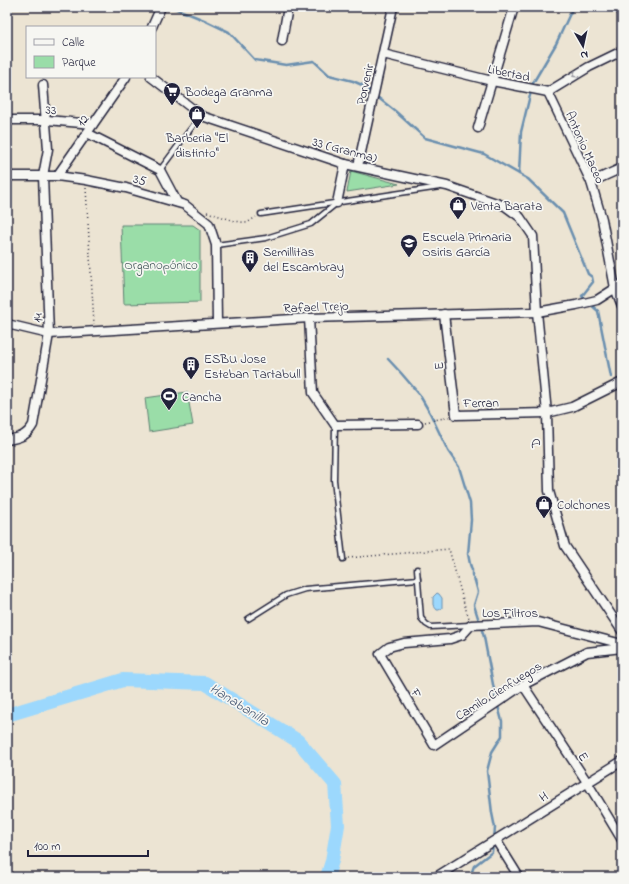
<svg xmlns="http://www.w3.org/2000/svg" width="629" height="884" viewBox="0 0 629 884" font-family="'Indie Flower',sans-serif">
	<rect width="100%" height="100%" fill="#ece4d3"/>
	<filter id="ink" filterUnits="userSpaceOnUse"><feTurbulence type="fractalNoise" baseFrequency=".025" numOctaves="2"/><feDisplacementMap in="SourceGraphic" scale="8" xChannelSelector="R" yChannelSelector="G"/><feConvolveMatrix kernelMatrix="1 2 1 2 8 2 1 2 1" color-interpolation-filters="sRGB"/></filter>
	<g filter="url(#ink)">
		<g fill="#9adda8" stroke="#5e8072">
			<path d="M 351,171 L 399,184 L 347,192 Z"/>
			<path d="M 121,225 L 193,225 L 200,230 L 200,302 L 124,304 Z"/>
			<path d="M 187,392 L 193,425 L 149,432 L 145,398 Z"/>
		</g>
		<path fill="#9cd8fd" stroke="#6b8faf" d="M 437,593 L 439,594 L 442,598 L 442,608 L 439,610 L 437,610 L 433,605 L 433,597 Z"/>
		<g fill="none" stroke-linecap="round" stroke-linejoin="round">
			<g stroke="#6b8faf" stroke-width="2.5">
				<path d="M 172,7 L 204,20 L 229,32 L 255,60 L 286,65 L 314,61 L 329,75 L 353,81 L 362,85 L 395,111 L 425,138 L 484,154 L 528,179 L 563,213 L 588,274 L 592,277 L 593,282 L 582,296 L 586,300"/>
				<path d="M 519,174 L 521,132 L 533,83 L 556,44 L 573,7"/>
				<path d="M 590,304 L 598,311 L 611,377"/>
				<path d="M 388,359 L 401,373 L 419,394 L 430,413 L 448,451 L 459,467 L 470,503 L 471,520 L 468,554 L 470,564 L 472,570 L 472,575 L 475,581 L 478,592 L 474,605 L 484,637 L 495,695 L 502,721 L 502,736 L 492,752 L 487,771 L 492,813 L 495,828 L 494,839"/>
				<path d="M 622,485 L 620,488 L 622,490"/>
				<path d="M 470,877 L 474,866 L 492,852 L 493,844"/>
			</g>
			<path stroke="#9cd8fd" stroke-width="14" d="M 7,715 L 123,680 L 205,683 L 298,741 L 335,784 L 338,825 L 332,861 L 327,877"/>
			<defs>
				<g id="service">
					<path d="M 160,170 L 198,119 L 202,116"/>
					<path d="M 261,214 L 440,187"/>
					<path d="M 216,245 L 266,238 L 311,224 L 337,203"/>
					<path d="M 335,425 L 334,480 L 343,559"/>
					<path d="M 417,569 L 421,618 L 426,624 L 431,627 L 470,625"/>
					<path d="M 248,619 L 286,595 L 305,589 L 418,579"/>
				</g>
				<g id="minor">
					<path d="M 620,7 L 622,12"/>
					<path d="M 152,27 L 161,7"/>
					<path d="M 282,41 L 288,7"/>
					<path d="M 383,54 L 492,81 L 548,92 L 589,67 L 622,51"/>
					<path d="M 151,77 L 202,116 L 345,164 L 447,186 L 505,206 L 520,217 L 533,236 L 537,312 L 547,413 L 549,491 L 565,546 L 622,631"/>
					<path d="M 548,92 L 591,182 L 602,219 L 615,288 L 622,306"/>
					<path d="M 7,120 L 47,120 L 93,124"/>
					<path d="M 478,128 L 514,7"/>
					<path d="M 87,133 L 160,170 L 177,202"/>
					<path d="M 358,166 L 393,7"/>
					<path d="M 7,176 L 57,176 L 86,180 L 126,188 L 185,205 L 209,224 L 216,245 L 217,323"/>
					<path d="M 57,176 L 126,77"/>
					<path d="M 591,182 L 622,168"/>
					<path d="M 337,203 L 345,164"/>
					<path d="M 444,314 L 456,415 L 547,413 L 572,407 L 622,382"/>
					<path d="M 309,318 L 313,393 L 335,425 L 418,424"/>
					<path d="M 7,324 L 49,334 L 309,318 L 537,312 L 576,305 L 597,300 L 622,284"/>
					<path d="M 7,440 C 19,438 27,436 33,425 L 49,334 L 43,176 L 48,149 L 43,85"/>
					<path d="M 622,644 L 538,622 L 471,625 L 462,635 L 450,639 L 404,643 L 389,647 L 380,654 L 434,745 L 523,685 L 587,652 L 622,648"/>
					<path d="M 523,685 L 587,782 L 622,840"/>
					<path d="M 496,840 L 519,877"/>
					<path d="M 436,877 L 622,761"/>
				</g>
			</defs>
			<use href="#service" stroke="#22223b" stroke-width="7"/>
			<use href="#minor" stroke="#22223b" stroke-width="11"/>
			<g stroke="#22223b" stroke-width="1.5" stroke-dasharray="1 3" stroke-linecap="butt">
				<path d="M 86,188 L 94,324"/>
				<path d="M 207,212 L 235,221 L 247,223 L 256,217"/>
				<path d="M 425,422 L 449,417"/>
				<path d="M 348,558 L 449,549 L 465,607 L 469,618"/>
			</g>
			<use href="#service" stroke="#f6f6f2" stroke-width="4"/>
			<use href="#minor" stroke="#f6f6f2" stroke-width="8"/>
		</g>
		<defs><path id="oneway-chevron" d="M-2-3.5L2.5 0L-2 3.5" fill="none" stroke-width="1.6" stroke-linecap="round" stroke-linejoin="round"/></defs>
		<use stroke="#9797a0" href="#oneway-chevron" transform="translate(575 75) rotate(148)"/>
	</g>
	<defs>
		<symbol id="supermarket-pin" viewBox="-11 -11 22 30"><path d="M0 17L-7.5 6A9.5 9.5 0 1 1 7.5 6Z" fill="#22223b" stroke="#f6f6f2"/><path d="M-6-5.5h2.5l.6 2H6L4.5 2H-2.5L-4.4-4H-6ZM-1.5 3.2a1.3 1.3 0 1 0 .1 0ZM3 3.2a1.3 1.3 0 1 0 .1 0Z" fill="#fff"/></symbol>
		<symbol id="shop-pin" viewBox="-11 -11 22 30"><path d="M0 17L-7.5 6A9.5 9.5 0 1 1 7.5 6Z" fill="#22223b" stroke="#f6f6f2"/><path d="M-5-2.5h2.3a2.7 3.5 0 0 1 5.4 0H5L5.5 6h-11ZM-1.5-2.5h3a1.5 2.3 0 0 0-3 0Z" fill="#fff"/></symbol>
		<symbol id="school-pin" viewBox="-11 -11 22 30"><path d="M0 17L-7.5 6A9.5 9.5 0 1 1 7.5 6Z" fill="#22223b" stroke="#f6f6f2"/><path d="M0-5L7-2L0 1L-7-2ZM-4 1L0 2.5L4 1V4Q0 6-4 4Z" fill="#fff"/></symbol>
		<symbol id="building-pin" viewBox="-11 -11 22 30"><path d="M0 17L-7.5 6A9.5 9.5 0 1 1 7.5 6Z" fill="#22223b" stroke="#f6f6f2"/><path d="M-4-6H4V6H1V3H-1V6H-4ZM-2.5-4.3h1.7v1.8h-1.7ZM.8-4.3h1.7v1.8H.8ZM-2.5-1h1.7V.8h-1.7ZM.8-1h1.7V.8H.8Z" fill="#fff"/></symbol>
		<symbol id="stadium-pin" viewBox="-11 -11 22 30"><path d="M0 17L-7.5 6A9.5 9.5 0 1 1 7.5 6Z" fill="#22223b" stroke="#f6f6f2"/><path d="M0-5a6.5 5 0 1 0 0 10a6.5 5 0 1 0 0-10ZM-3.5-1.8h7v3.6h-7Z" fill="#fff"/></symbol>
	</defs>
	<g fill-rule="evenodd">
		<use href="#supermarket-pin" x="162" y="81" width="20" height="27"/>
		<use href="#shop-pin" x="187" y="104" width="20" height="27"/>
		<use href="#shop-pin" x="448" y="195" width="20" height="27"/>
		<use href="#school-pin" x="399" y="233" width="20" height="27"/>
		<use href="#building-pin" x="240" y="248" width="20" height="27"/>
		<use href="#building-pin" x="181" y="355" width="20" height="27"/>
		<use href="#stadium-pin" x="159" y="386" width="20" height="27"/>
		<use href="#shop-pin" x="534" y="494" width="20" height="27"/>
	</g>
	<g text-anchor="middle" stroke-width="3.5" stroke-linejoin="round" paint-order="stroke">
		<g font-size="13" fill="#22223b" stroke="#f6f6f2">
			<text transform="translate(509 72) rotate(12)" y="5">Libertad</text>
			<text transform="translate(364 84) rotate(-77)" y="5">Porvenir</text>
			<text transform="translate(51 109) rotate(4)" y="5">33</text>
			<text transform="translate(82 120) rotate(-55)" y="5">12</text>
			<text transform="translate(586 147) rotate(66)" y="5">Antonio Maceo</text>
			<text transform="translate(345 149) rotate(15)" y="5">33 (Granma)</text>
			<text transform="translate(140 179) rotate(15)" y="5">35</text>
			<text transform="translate(316 306) rotate(-2)" y="5">Rafael Trejo</text>
			<text transform="translate(37 318) rotate(-92)" y="5">14</text>
			<text transform="translate(438 366) rotate(-97)" y="5">E</text>
			<text transform="translate(481 402) rotate(-1)" y="5">Ferran</text>
			<text transform="translate(535 443) rotate(-91)" y="5">D</text>
			<text x="510" y="617">Los Filtros</text>
			<text transform="translate(498 690) rotate(-32)" y="5">Camilo Cienfuegos</text>
			<text transform="translate(417 693) rotate(60)" y="5">F</text>
			<text transform="translate(584 756) rotate(57)" y="5">E</text>
			<text transform="translate(543 796) rotate(-32)" y="5">H</text>
		</g>
		<g font-size="13" fill="#22223b" stroke="#f6f6f2" text-anchor="start">
			<text x="185" y="96">Bodega Granma</text>
			<text x="197" y="142" text-anchor="middle">Barberia "El<tspan x="197" dy="15">distinto"</tspan></text>
			<text x="471" y="210">Venta Barata</text>
			<text x="422" y="241">Escuela Primaria<tspan x="422" dy="15">Osiris García</tspan></text>
			<text x="263" y="256">Semillitas<tspan x="263" dy="15">del Escambray</tspan></text>
			<text x="204" y="363">ESBU Jose<tspan x="204" dy="15">Esteban Tartabull</tspan></text>
			<text x="182" y="401">Cancha</text>
			<text x="557" y="509">Colchones</text>
		</g>
		<g font-size="13" fill="#465a5c" stroke="#f6f6f2">
			<text x="161" y="269">Organopónico</text>
		</g>
		<g font-size="14" font-style="italic" fill="#475975" stroke="#f6f6f2">
			<text transform="translate(240 704) rotate(32)" y="5">Hanabanilla</text>
		</g>
	</g>
	<rect width="629" height="884" fill="none" stroke="#f6f6f2" stroke-width="24"/>
	<rect x="12" y="12" width="605" height="860" fill="none" stroke="#22223b" stroke-width="1.5" filter="url(#ink)"/>
	<rect x="26" y="26" width="130" height="52" fill="#f6f6f2" stroke="#a1a1a9"/>
	<rect x="34" y="39" width="20" height="6" fill="#f6f6f2" stroke="#a1a1a9"/>
	<text x="62" y="46" font-size="12" fill="#22223b">Calle</text>
	<rect x="34" y="56" width="20" height="12" fill="#9adda8" stroke="#a1a1a9"/>
	<text x="62" y="66" font-size="12" fill="#22223b">Parque</text>
	<g transform="translate(583 46) rotate(171)" stroke="#f6f6f2" stroke-width="3" paint-order="stroke">
	<path d="M0-3L7 15L0 10L-7 15Z" fill="#22223b"/>
	<text y="-6" font-size="11" font-weight="bold" text-anchor="middle" fill="#22223b">N</text>
	</g>
	<path d="M28 850v6h120v-6" fill="none" stroke="#22223b" stroke-width="2"/>
	<text x="34" y="850" font-size="12" fill="#22223b" stroke="#f6f6f2" stroke-width="3" paint-order="stroke">100 m</text>
</svg>
